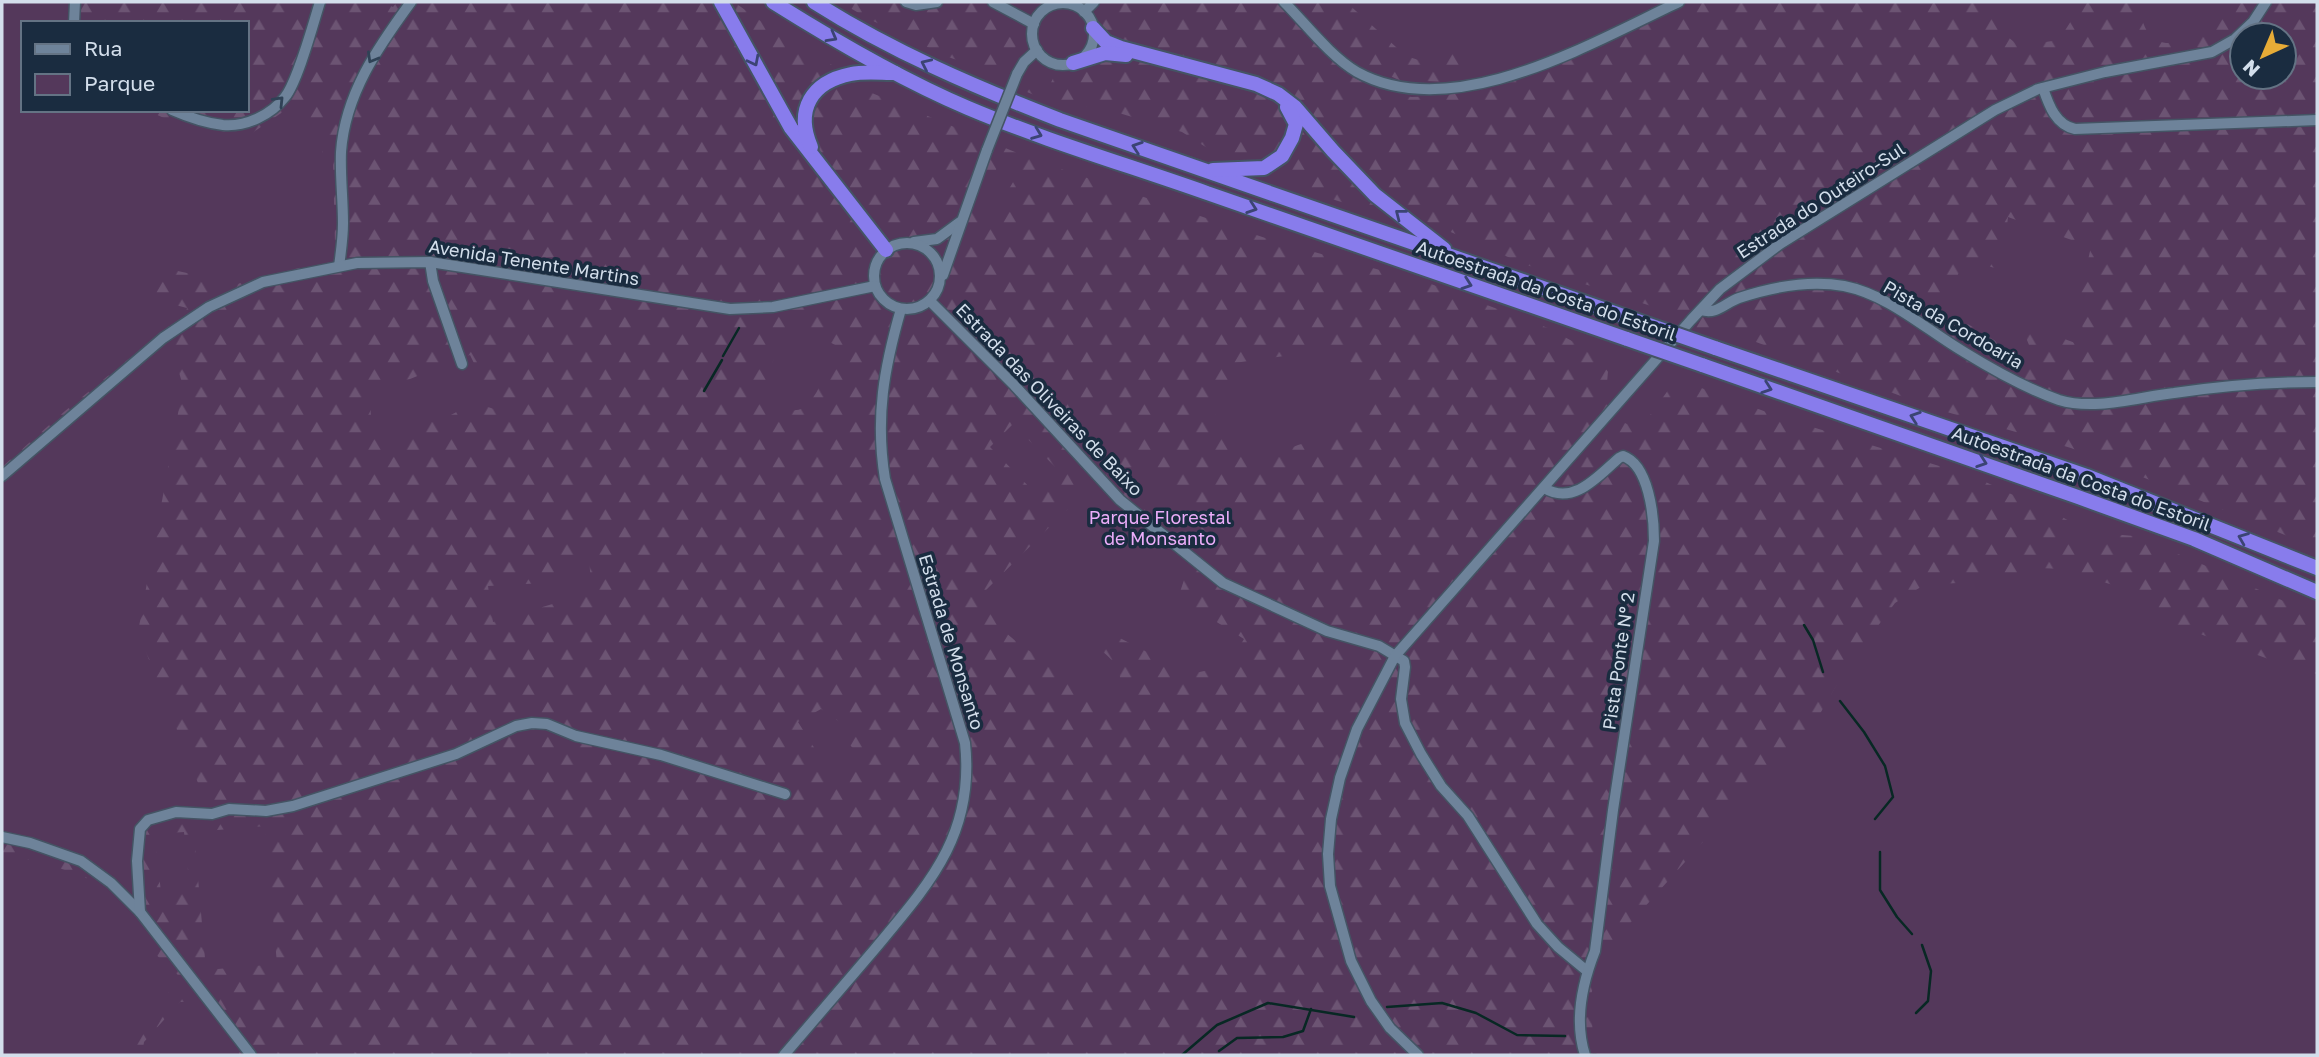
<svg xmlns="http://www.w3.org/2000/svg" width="2319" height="1057" viewBox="0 0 2319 1057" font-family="'Golos Text',sans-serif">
	<defs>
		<pattern id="forest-firs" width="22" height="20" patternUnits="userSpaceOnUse" patternTransform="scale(1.75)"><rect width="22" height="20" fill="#54385b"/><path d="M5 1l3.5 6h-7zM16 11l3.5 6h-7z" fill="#6c5473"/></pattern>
	</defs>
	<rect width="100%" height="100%" fill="#24374b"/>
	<path fill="#54385b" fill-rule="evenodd" d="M 2,2 L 2317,2 L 2317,1055 L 2,1055 ZM 23,23 L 247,23 L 247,110 L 23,110 ZM 2242,35 L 2284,35 L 2284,77 L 2242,77 Z"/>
	<g fill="url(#forest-firs)" fill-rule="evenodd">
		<path d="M 69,2 L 382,2 L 393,7 L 397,2 L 734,2 L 762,22 L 821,57 L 867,91 L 1037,161 L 1274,241 L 1431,284 L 1548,328 L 1583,347 L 1608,371 L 1606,395 L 1616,419 L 1636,428 L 1651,414 L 1669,389 L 1696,386 L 1783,418 L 1975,477 L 2011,494 L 2037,503 L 2071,522 L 2085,564 L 2111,534 L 2134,536 L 2195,561 L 2317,616 L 2317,674 L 2282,664 L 2181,627 L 2116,586 L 2062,569 L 2040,568 L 1974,582 L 1924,585 L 1895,603 L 1845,670 L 1809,733 L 1759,790 L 1710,834 L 1599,958 L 1591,996 L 1593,1039 L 1604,1055 L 240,1055 L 200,1001 L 180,1002 L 144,1042 L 142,1055 L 133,1055 L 139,1027 L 181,978 L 151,950 L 158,943 C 142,926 111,889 91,880 C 63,867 31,861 2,853 L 2,832 L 3,830 L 10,831 L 10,834 C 72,844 97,860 140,905 L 140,829 L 152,818 L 200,813 L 204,798 L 138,632 L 183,386 L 173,352 L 165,343 L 2,483 L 2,467 L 65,411 L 186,312 L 187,308 L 148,298 L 155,266 L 237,284 L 326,261 L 335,244 L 333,160 L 322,155 L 323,149 L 333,146 L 333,142 L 287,109 L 248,136 L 173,122 L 146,110 L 247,110 L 247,23 L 67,23 ZM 999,162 L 1019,172 L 990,221 L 984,226 L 978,219 ZM 798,330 L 807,330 L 837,346 C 827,365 822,390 807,405 C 797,416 771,409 766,395 C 761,382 779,344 789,335 C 791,333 795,332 798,330 ZM 1327,350 C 1343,354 1357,363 1362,380 C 1371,410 1344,430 1319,440 C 1313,443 1305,443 1298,445 C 1285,450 1273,462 1262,469 L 1233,441 L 1214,413 C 1218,406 1225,400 1228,394 C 1233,387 1228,372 1227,364 ZM 470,355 L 497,410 L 485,406 L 468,406 L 447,417 L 410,427 L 412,435 L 382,438 C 367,417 368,411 379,387 L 410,379 ZM 1079,407 L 1121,454 L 1101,473 L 1058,426 ZM 1013,424 L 1059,471 L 1036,494 L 990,447 ZM 1143,470 L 1193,509 L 1182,522 C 1162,524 1140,503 1126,490 ZM 1095,482 L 1110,499 L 1190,562 L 1178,598 L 1244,639 L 1228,666 L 1190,674 L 1112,634 L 1102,651 C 1128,672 1122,686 1110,714 C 1102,704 1094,694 1084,686 C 1051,659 1009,648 988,609 L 992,598 L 985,591 ZM 589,560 L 592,592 L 493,622 L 488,586 L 561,582 L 571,561 ZM 821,709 L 841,723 L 852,740 L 849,744 L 864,760 L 843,781 L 825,765 L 798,722 ZM 265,826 L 277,964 L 206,970 L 194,832 ZM 184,832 L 190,890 L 161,893 L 155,834 Z"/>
		<path d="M 840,2 L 977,2 L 998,16 L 1014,31 L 1017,43 L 1005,76 L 948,57 L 869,19 Z"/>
		<path d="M 1104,2 L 1275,2 L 1351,76 L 1387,94 L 1412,97 L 1441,96 L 1525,79 L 1693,2 L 1985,2 L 2002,32 L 2019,46 L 2059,40 L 2071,21 L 2069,2 L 2144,2 L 2140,6 C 2145,62 2187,43 2219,23 L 2220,9 L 2234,2 L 2317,2 L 2317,548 L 2071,448 L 1933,408 L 1716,327 L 1706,334 L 1690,328 L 1669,312 L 1524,264 L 1398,209 L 1366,209 L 1338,201 L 1302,189 L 1251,158 L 1212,151 L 1182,132 L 1109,110 L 1048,101 L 1027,92 L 1031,82 L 1050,85 L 1054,76 L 1068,76 L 1105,61 L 1108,38 C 1100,26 1100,16 1104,2 ZM 2242,35 L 2284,35 L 2284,77 L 2242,77 ZM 2008,217 L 2091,247 L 2077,307 L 2083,329 L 2078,344 L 2029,326 L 2025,335 L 2031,350 L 2025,363 L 1998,351 L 2002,345 L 1940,307 L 1966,260 L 2002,270 Z"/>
		<path d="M 1297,2 L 1346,2 L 1406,56 L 1431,64 L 1456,49 L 1463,54 L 1464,70 L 1451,82 L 1399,80 L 1351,58 Z"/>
	</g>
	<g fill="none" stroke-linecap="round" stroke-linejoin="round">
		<g stroke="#082824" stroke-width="2.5">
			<path d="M 723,356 L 739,328"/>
			<path d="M 704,391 L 722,360"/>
			<path d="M 1804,625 L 1813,640 L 1823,672"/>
			<path d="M 1840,701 L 1864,732 L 1885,766 L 1893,797 L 1875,819"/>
			<path d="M 1880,852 L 1880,890 L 1897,917 L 1912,934"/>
			<path d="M 1387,1007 L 1442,1003 L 1476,1013 L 1517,1035 L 1565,1036"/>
			<path d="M 1916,1013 L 1928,1001 L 1931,971 L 1922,945"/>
			<path d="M 1219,1051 L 1237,1038 L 1283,1037 L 1303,1031 L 1311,1009"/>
			<path d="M 1182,1055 L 1217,1025 L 1268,1003 L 1354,1017"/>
			<path d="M 1593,1055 L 1596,1055"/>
		</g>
		<defs>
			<g id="minor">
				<path d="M 906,2 L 916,5 L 937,2"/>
				<path d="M 993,2 L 1034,24"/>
				<path d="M 1284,2 C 1305,23 1331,57 1357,72 C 1453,125 1591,43 1679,2"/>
				<circle cx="1063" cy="34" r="31"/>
				<path d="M 1084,12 L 1094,2"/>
				<path d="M 74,23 L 75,2"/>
				<path d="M 1017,74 L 1024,62 L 1037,50"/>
				<path d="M 2043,88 C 2049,106 2056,125 2075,129 L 2317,120"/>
				<path d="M 172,110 C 188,117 205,123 223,125 C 246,127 271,115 285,97 C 298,81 313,24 320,2"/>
				<path d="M 914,242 L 937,239 L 960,222"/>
				<circle cx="907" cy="276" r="33"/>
				<path d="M 430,262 L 433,281 L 462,364"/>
				<path d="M 339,266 C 341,252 343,237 343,223 C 343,199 340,175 341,152 C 345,94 378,47 411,2"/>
				<path d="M 943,275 L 987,150"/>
				<path d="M 930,301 L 1014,385 L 1120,500 L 1223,583 L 1327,631 L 1379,646 L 1404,661 L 1405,667 L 1401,699 L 1405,723 L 1421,754 L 1441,786 L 1468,816 L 1537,924 L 1558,947 L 1587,971"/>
				<path d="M 1701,310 C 1717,315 1725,303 1739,298 C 1772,287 1809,280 1844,286 C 1889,295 1925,329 1964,352 C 1990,368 2030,390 2059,400 C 2095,411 2138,397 2174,393 C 2221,386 2270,382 2317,382"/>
				<path d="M 2,476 L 163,338 L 209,307 L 263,282 L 357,263 L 430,262 L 730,309 L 773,307 L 875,286"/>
				<path d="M 1544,488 C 1574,506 1598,476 1619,458 L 1623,456 C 1649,465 1654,516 1654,541 L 1613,810 L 1595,951 C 1582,984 1574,1021 1585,1055"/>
				<path d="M 2,837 L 30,843 L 81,861 L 111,883 L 140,912 L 251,1055"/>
				<path d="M 140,912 L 137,861 L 140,829 L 148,820 L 176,812 L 212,814 L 229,809 L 266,811 L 293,806 L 456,754 L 516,726 L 532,723 L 547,724 L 576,736 L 661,755 L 785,794"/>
				<path d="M 784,1055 C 814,1020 844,985 874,950 C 929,884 975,835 965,743 L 885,479 C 875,418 884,368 901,309"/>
				<path d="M 1418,1055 L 1390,1028 L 1371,1001 L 1351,961 L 1330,886 L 1328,854 L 1331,819 L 1340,778 L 1357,729 L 1395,656 L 1691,320 L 1720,289 L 1780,244 L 1995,110 L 2038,89 L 2105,72 L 2212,52 L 2235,39 L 2253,22 L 2266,2"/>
			</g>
			<g id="highway">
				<path d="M 721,2 L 791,128 L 886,250"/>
				<path d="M 773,2 C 835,41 900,79 968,108 C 1046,141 1128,165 1207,193 C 1347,242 1487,291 1627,339"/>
				<path d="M 814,2 C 891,51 975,87 1060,120 L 1635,320"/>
				<path d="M 1093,28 L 1106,42 L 1121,48 L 1256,84 L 1278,94 L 1295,107 L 1333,151 L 1375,195 L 1444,249"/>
				<path d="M 1073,63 L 1105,53 L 1126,55"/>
				<path d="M 811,147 C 795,110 811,82 851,74 C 864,71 881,73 895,73"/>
				<path d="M 1213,170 L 1264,168 L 1282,156 L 1292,138 L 1296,124 L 1287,107"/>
				<path d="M 1715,348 L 2087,476 L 2317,568"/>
				<path d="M 1702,365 L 2078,497 L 2194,539 L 2317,592"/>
			</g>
		</defs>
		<use href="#minor" stroke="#445464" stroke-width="13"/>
		<use href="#highway" stroke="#445464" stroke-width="18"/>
		<use href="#minor" stroke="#6e839a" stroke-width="10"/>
		<use href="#highway" stroke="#887cec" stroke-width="14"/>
		<defs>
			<path id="minor-bridge" d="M 987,150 L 1017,74"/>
			<g id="highway-bridge">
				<path d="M 1635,320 L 1715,348"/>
				<path d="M 1627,339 L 1702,365"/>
			</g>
		</defs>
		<use href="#minor-bridge" stroke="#445464" stroke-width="13" stroke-linecap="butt"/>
		<use href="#highway-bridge" stroke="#445464" stroke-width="18" stroke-linecap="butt"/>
		<use href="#minor-bridge" stroke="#6e839a" stroke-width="10"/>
		<use href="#highway-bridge" stroke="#887cec" stroke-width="14"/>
	</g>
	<defs><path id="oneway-chevron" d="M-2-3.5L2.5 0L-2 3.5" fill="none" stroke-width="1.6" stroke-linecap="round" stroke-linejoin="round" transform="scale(1.75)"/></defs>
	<g stroke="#3b4474">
		<use href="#oneway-chevron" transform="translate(832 37) rotate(29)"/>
		<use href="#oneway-chevron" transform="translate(754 61) rotate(63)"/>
		<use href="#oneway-chevron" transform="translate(926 64) rotate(-155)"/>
		<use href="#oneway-chevron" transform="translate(1037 134) rotate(21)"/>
		<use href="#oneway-chevron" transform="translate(1137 147) rotate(-161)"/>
		<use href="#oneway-chevron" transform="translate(1252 208) rotate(19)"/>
		<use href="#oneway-chevron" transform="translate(1400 214) rotate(-142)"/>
		<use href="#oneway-chevron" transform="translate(1467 284) rotate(19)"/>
		<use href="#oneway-chevron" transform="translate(1767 388) rotate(19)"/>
		<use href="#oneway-chevron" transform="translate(1915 417) rotate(-161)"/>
		<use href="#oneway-chevron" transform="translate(1982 462) rotate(19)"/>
		<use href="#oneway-chevron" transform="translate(2243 538) rotate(-158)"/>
	</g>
	<g stroke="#2f4256">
		<use href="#oneway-chevron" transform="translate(372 58) rotate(120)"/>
		<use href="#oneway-chevron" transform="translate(279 101) rotate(-46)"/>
	</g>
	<g text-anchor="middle" stroke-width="7" stroke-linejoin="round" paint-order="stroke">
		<g font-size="18" fill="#d3deeb" stroke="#1a2c40">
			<text transform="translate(1821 201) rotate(-33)" y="6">Estrada do Outeiro-Sul</text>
			<text transform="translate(534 263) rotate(9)" y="6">Avenida Tenente Martins</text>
			<text transform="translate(1546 291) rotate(19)" y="6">Autoestrada da Costa do Estoril</text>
			<text transform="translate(1953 325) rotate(30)" y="6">Pista da Cordoaria</text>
			<text transform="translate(1049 400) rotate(46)" y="6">Estrada das Oliveiras de Baixo</text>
			<text transform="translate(2081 479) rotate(20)" y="6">Autoestrada da Costa do Estoril</text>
			<text transform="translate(951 642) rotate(73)" y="6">Estrada de Monsanto</text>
			<text transform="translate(1619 661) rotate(-82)" y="6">Pista Ponte Nº 2</text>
		</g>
		<g font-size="18" fill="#ecadfa" stroke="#1a2c40">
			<text x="1160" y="524">Parque Florestal<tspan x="1160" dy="21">de Monsanto</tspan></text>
		</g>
	</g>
	<rect width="2319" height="1057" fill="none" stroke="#d3deeb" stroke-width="7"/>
	<rect x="21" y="21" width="228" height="91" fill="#1a2c40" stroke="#647384" stroke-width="2"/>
	<rect x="35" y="44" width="35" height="10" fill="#6e839a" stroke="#647384" stroke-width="2"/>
	<text x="84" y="56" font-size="21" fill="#d3deeb">Rua</text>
	<rect x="35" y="74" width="35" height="21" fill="#54385b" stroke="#647384" stroke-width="2"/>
	<text x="84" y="91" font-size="21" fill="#d3deeb">Parque</text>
	<g transform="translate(2263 56) rotate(224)"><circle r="33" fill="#1a2c40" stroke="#647384" stroke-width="2"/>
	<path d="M0-5L12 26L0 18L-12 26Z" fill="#e7ac37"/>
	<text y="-10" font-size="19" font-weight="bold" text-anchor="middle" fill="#d3deeb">N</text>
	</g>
</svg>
